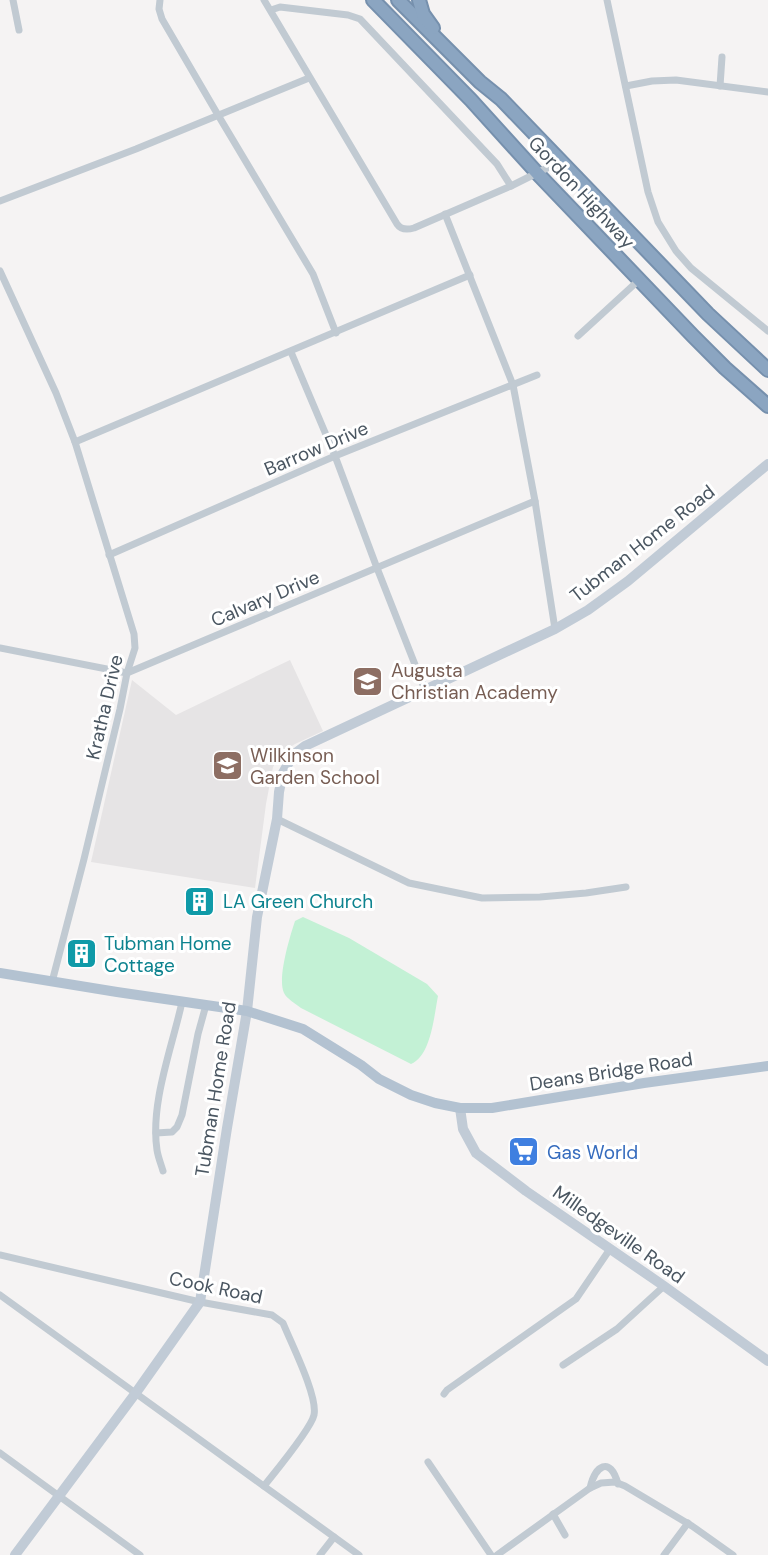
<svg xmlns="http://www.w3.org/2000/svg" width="768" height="1555" viewBox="0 0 768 1555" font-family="'DM Sans',sans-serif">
	<rect width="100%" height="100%" fill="#f5f3f3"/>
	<path fill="#e6e4e5" d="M 290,660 L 323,731 L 295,744 L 282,752 L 273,767 L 266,804 L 255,888 L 91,862 L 132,680 L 176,715 Z"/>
	<path fill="#c3f1d5" d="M 303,917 L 349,938 L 427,984 L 438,996 C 434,1016 431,1056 411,1064 L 301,1008 C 295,1003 287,999 284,993 C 277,979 290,936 295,921 Z"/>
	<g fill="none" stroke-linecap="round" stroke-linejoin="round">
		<defs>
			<g id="highway">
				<path d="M 373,0 L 471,100 L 538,174 L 693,336 L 725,368 L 768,406"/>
				<path d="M 398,0 L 480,82 L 501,99 L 708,314 L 768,370"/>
				<path d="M 419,0 L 423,14 L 433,28"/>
			</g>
		</defs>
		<use href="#highway" stroke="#7690ad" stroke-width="16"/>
		<g stroke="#c1cad2" stroke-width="7">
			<path d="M 13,0 L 19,30"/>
			<path d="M 160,0 L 159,9 L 162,19 L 218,115 L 313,274 L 336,333"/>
			<path d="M 264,0 L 397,224 C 401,230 407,230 414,228 L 511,186 L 561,161"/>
			<path d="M 607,0 L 648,192 L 658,222 L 676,251 L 691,268 L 768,331"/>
			<path d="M 271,10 L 280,7 L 348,15 L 360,19 L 497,164 L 511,186"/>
			<path d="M 626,86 L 652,81 L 676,80 L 768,92"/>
			<path d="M 720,86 L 722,57"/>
			<path d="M 0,201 L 136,149 L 309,78"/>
			<path d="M 445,214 L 513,385 L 535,501 L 555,629"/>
			<path d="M 0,271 L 56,393 L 75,442 L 134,634 L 135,648 L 127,673 L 120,709 L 84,859 L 52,982"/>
			<path d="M 578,336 L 639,280"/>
			<path d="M 291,352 L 335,456 L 377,568 L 425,690"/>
			<path d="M 75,442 L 470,275"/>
			<path d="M 109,555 L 335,456 L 537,375"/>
			<path d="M 0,648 L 127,673 L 535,501"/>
			<path d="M 277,819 L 409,883 L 482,898 L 540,897 L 586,893 L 626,887"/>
			<path d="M 156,1133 L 172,1132 L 177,1127 L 182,1115 L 198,1034 L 206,1005"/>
			<path d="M 163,1171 C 161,1164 158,1157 157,1150 C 150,1103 172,1048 182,1002"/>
			<path d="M 0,1255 L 200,1302 L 272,1315 L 283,1323 C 291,1343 318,1396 314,1415 C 311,1429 275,1472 264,1486"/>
			<path d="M 0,1295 L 359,1555"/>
			<path d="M 563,1365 L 617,1329 L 664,1286"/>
			<path d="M 444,1394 L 447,1390 L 576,1299 L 610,1249"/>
			<path d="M 0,1453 L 140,1555"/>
			<path d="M 428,1462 L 491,1555"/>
			<path d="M 590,1488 C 595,1466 610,1455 618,1484"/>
			<path d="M 553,1514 L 565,1535"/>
			<path d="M 320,1555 L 334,1537"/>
			<path d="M 497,1555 L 590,1488 L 601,1483 L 615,1482 L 625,1486 L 692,1526 L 733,1555"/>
			<path d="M 664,1555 L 688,1523"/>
		</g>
		<g stroke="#c1cbd6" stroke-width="10">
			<path d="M 460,1108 L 463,1129 L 476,1153 L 526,1191 L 664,1286 L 768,1361"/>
			<path d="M 15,1555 L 135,1394 L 200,1302 L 227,1128 L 247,1011 L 257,917 L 277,819 L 279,792 L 283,773 L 293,755 L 305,746 L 555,629 L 588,610 L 628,581 L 768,464"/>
		</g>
		<path stroke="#b3c2d1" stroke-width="10" d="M 0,973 L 117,992 L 247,1011 L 303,1029 L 361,1065 L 379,1079 L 411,1095 L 435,1103 L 460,1108 L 492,1108 L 644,1083 L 768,1066"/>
		<use href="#highway" stroke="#8ba5c1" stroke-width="12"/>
	</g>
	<defs>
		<symbol id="school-square" viewBox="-11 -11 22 22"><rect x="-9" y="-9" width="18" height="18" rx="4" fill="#8d6e63" stroke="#fff"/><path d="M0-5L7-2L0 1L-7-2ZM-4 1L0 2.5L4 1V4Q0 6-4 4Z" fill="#fff"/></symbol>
		<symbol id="building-square" viewBox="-11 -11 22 22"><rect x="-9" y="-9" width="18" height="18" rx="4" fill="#0f9aa8" stroke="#fff"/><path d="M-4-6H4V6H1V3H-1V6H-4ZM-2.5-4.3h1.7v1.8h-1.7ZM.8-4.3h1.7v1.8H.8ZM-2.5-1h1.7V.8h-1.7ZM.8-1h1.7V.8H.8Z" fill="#fff"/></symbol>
		<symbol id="supermarket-square" viewBox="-11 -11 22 22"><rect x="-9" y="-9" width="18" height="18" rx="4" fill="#3f7fe0" stroke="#fff"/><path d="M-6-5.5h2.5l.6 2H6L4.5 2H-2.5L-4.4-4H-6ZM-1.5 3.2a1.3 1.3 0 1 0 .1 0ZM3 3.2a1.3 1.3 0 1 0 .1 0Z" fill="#fff"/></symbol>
	</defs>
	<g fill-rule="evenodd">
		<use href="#school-square" x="350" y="664" width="35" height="35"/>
		<use href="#school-square" x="210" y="748" width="35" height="35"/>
		<use href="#building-square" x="182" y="884" width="35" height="35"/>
		<use href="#building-square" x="64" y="936" width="35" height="35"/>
		<use href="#supermarket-square" x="506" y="1134" width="35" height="35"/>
	</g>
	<g text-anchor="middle" stroke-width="6" stroke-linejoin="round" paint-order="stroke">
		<g font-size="19" fill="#4a5661" stroke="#fff">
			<text transform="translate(582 192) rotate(47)" y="7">Gordon Highway</text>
			<text transform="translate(316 448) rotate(-23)" y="7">Barrow Drive</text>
			<text transform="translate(642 543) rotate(-38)" y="7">Tubman Home Road</text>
			<text transform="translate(265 598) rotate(-23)" y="7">Calvary Drive</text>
			<text transform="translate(104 707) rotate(-77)" y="7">Kratha Drive</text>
			<text transform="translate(611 1071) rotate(-9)" y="7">Deans Bridge Road</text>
			<text transform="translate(215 1089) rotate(-81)" y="7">Tubman Home Road</text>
			<text transform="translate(619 1234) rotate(35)" y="7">Milledgeville Road</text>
			<text transform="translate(216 1287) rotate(12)" y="7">Cook Road</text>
		</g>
		<g font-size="19" fill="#785e54" stroke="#fff" text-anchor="start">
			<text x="391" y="677">Augusta<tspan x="391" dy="22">Christian Academy</tspan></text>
			<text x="250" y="762">Wilkinson<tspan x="250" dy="22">Garden School</tspan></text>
		</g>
		<g font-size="19" fill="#0d838f" stroke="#fff" text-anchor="start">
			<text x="223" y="908">LA Green Church</text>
			<text x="104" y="950">Tubman Home<tspan x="104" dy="22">Cottage</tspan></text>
		</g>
		<g font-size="19" fill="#366cbe" stroke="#fff" text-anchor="start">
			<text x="547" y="1159">Gas World</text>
		</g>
	</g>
</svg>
